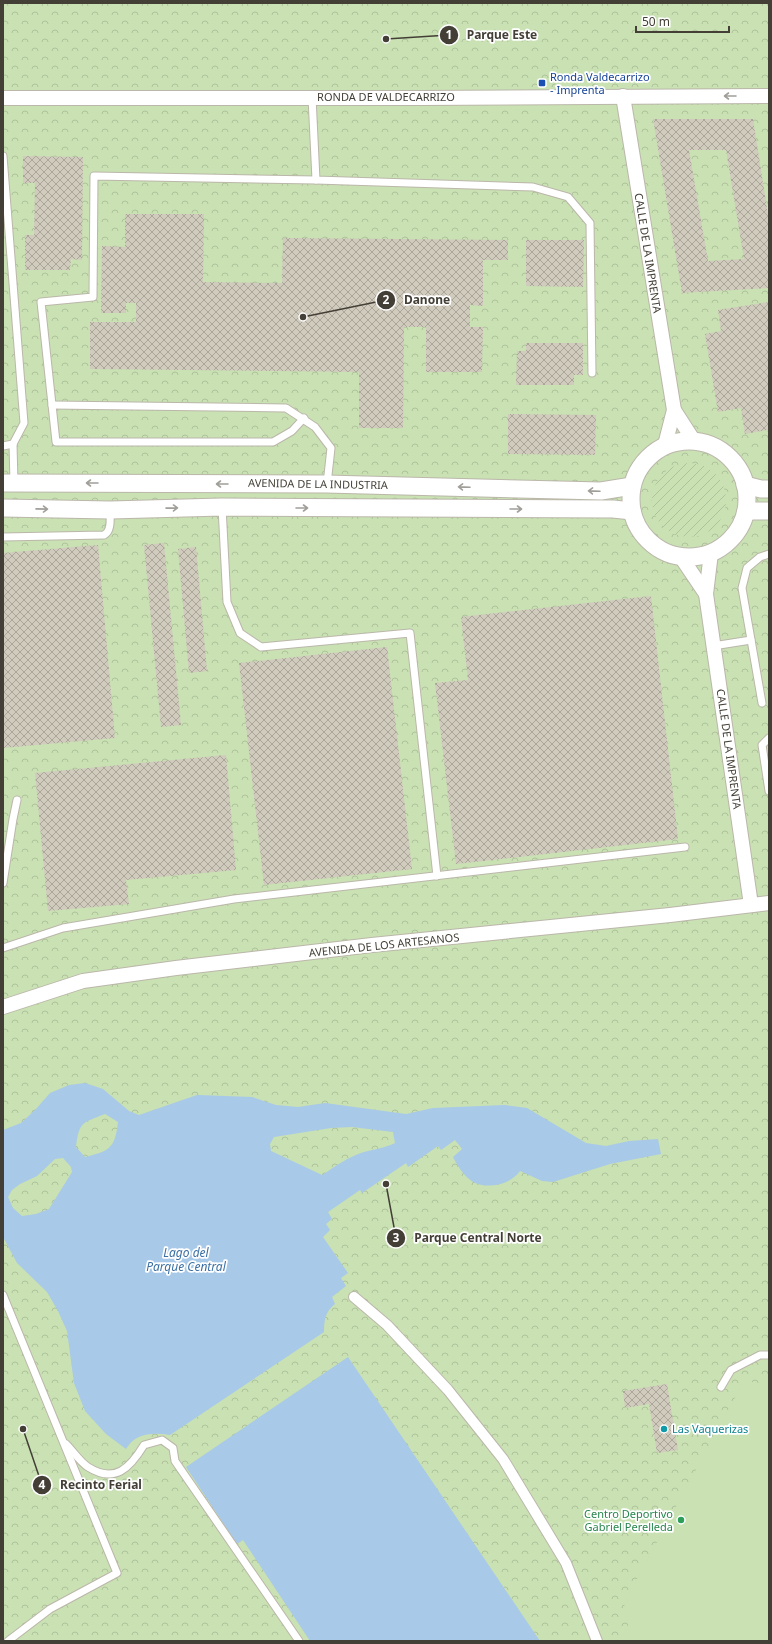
<svg xmlns="http://www.w3.org/2000/svg" width="772" height="1644" viewBox="0 0 772 1644" font-family="'Noto Sans',sans-serif">
	<defs>
		<pattern id="park-crowns" width="20" height="18" patternUnits="userSpaceOnUse"><rect width="20" height="18" fill="#c9e1b3"/><path d="M2 6a3 3 0 1 1 6 0M12 15a3 3 0 1 1 6 0" fill="none" stroke="#aec29b"/></pattern>
		<pattern id="garden-furrows" width="10" height="10" patternUnits="userSpaceOnUse"><rect width="10" height="10" fill="#c9e1b3"/><path d="M-1 1l2-2M0 10L10 0M9 11l2-2" fill="none" stroke="#aec29b"/></pattern>
		<pattern id="building-cross-hatch" width="8" height="8" patternUnits="userSpaceOnUse"><rect width="8" height="8" fill="#d1cbbd"/><path d="M0 0l8 8M0 8l8-8" fill="none" stroke="#aba69a"/></pattern>
	</defs>
	<rect width="100%" height="100%" fill="#f1efe6"/>
	<rect fill="url(#park-crowns)" x="3" y="3" width="766" height="1638"/>
	<circle fill="url(#garden-furrows)" cx="689" cy="500" r="37"/>
	<path fill="#c9e1b3" d="M 744,1381 L 769,1384 L 769,1641 L 631,1641 L 624,1603 Z"/>
	<g fill="#a8c9e8" fill-rule="evenodd">
		<path d="M 85,1083 L 103,1089 L 129,1111 L 139,1115 L 197,1095 L 252,1097 L 276,1105 L 298,1107 L 325,1103 L 406,1114 L 433,1108 L 505,1105 L 527,1108 L 586,1143 L 606,1146 L 629,1141 L 658,1139 L 661,1154 L 610,1164 L 553,1182 L 542,1181 L 520,1171 C 511,1184 488,1190 473,1182 C 464,1176 458,1167 453,1157 L 462,1149 L 455,1140 L 441,1150 L 438,1146 L 408,1167 L 406,1163 L 362,1193 L 360,1190 L 328,1212 L 332,1219 L 326,1224 L 330,1230 L 323,1237 L 348,1273 L 341,1278 L 346,1286 L 332,1297 L 335,1304 C 325,1312 324,1320 324,1332 L 170,1435 C 153,1432 135,1433 126,1449 L 106,1434 L 85,1411 L 74,1383 L 67,1331 L 58,1311 L 47,1292 L 17,1263 L 3,1237 L 3,1130 L 21,1123 L 36,1109 L 50,1093 L 69,1085 ZM 105,1114 L 118,1122 C 115,1148 110,1151 85,1157 L 76,1147 C 79,1122 82,1123 105,1114 ZM 352,1127 L 393,1132 L 395,1143 C 385,1148 375,1149 364,1152 C 348,1157 336,1166 322,1175 L 271,1151 L 270,1144 L 274,1137 L 331,1128 ZM 63,1158 L 71,1167 L 72,1172 L 49,1209 L 36,1214 L 22,1216 L 13,1208 L 8,1197 L 12,1190 L 20,1184 L 37,1176 L 55,1159 Z"/>
		<path d="M 348,1357 L 540,1641 L 310,1641 L 243,1540 L 237,1544 L 186,1467 Z"/>
	</g>
	<g fill="url(#building-cross-hatch)" fill-rule="evenodd">
		<path d="M 653,119 L 753,119 L 769,221 L 769,288 L 682,293 ZM 689,150 L 726,150 L 744,259 L 708,261 Z"/>
		<path d="M 23,156 L 83,157 L 82,260 L 71,259 L 70,270 L 25,270 L 25,235 L 34,235 L 35,183 L 23,183 Z"/>
		<path d="M 125,214 L 204,214 L 203,282 L 282,283 L 283,238 L 508,240 L 508,260 L 483,260 L 483,306 L 470,305 L 470,327 L 483,327 L 482,372 L 426,372 L 426,327 L 404,327 L 403,428 L 359,428 L 359,372 L 90,369 L 90,322 L 136,322 L 136,303 L 126,303 L 126,313 L 101,313 L 102,246 L 125,247 Z"/>
		<path d="M 526,240 L 584,240 L 583,287 L 526,286 Z"/>
		<path d="M 769,302 L 769,434 L 767,430 L 745,434 L 741,408 L 718,412 L 705,334 L 721,331 L 718,310 Z"/>
		<path d="M 526,343 L 583,343 L 583,375 L 574,375 L 574,385 L 516,385 L 517,351 L 526,351 Z"/>
		<path d="M 508,414 L 596,415 L 595,455 L 508,454 Z"/>
		<path d="M 164,543 L 181,725 L 161,727 L 144,545 Z"/>
		<path d="M 98,545 L 115,738 L 3,748 L 3,553 Z"/>
		<path d="M 196,547 L 207,671 L 189,673 L 178,549 Z"/>
		<path d="M 651,596 L 678,839 L 456,864 L 435,683 L 468,680 L 461,617 Z"/>
		<path d="M 387,647 L 412,869 L 264,885 L 239,663 Z"/>
		<path d="M 226,755 L 236,870 L 126,880 L 129,904 L 48,911 L 35,773 Z"/>
		<path d="M 667,1384 L 678,1450 L 657,1453 L 649,1404 L 625,1408 L 623,1391 Z"/>
	</g>
	<g fill="none" stroke-linecap="round" stroke-linejoin="round">
		<defs>
			<g id="service">
				<path d="M 312,97 L 316,180 L 533,187 L 568,197 L 590,223 L 592,373"/>
				<path d="M 3,156 L 24,423 L 13,444 L 14,483"/>
				<path d="M 52,405 L 286,408 L 315,427 L 331,448 L 327,484"/>
				<path d="M 304,418 L 292,431 L 273,442 L 56,442 L 41,302 L 93,297 L 94,176 L 316,180"/>
				<path d="M 3,446 L 13,444"/>
				<path d="M 222,507 L 227,602 L 240,633 L 261,647 L 410,633 L 437,876"/>
				<path d="M 3,537 L 104,535 C 112,531 110,518 110,510"/>
				<path d="M 713,646 L 751,640"/>
				<path d="M 762,703 L 742,588 L 747,568 L 760,557 L 769,554"/>
				<path d="M 769,738 L 762,745 L 769,791"/>
				<path d="M 3,883 L 13,819 L 17,800"/>
				<path d="M 3,948 L 63,928 L 234,899 L 685,847"/>
				<path d="M 3,1295 L 117,1573 L 50,1609 L 8,1641"/>
				<path d="M 721,1387 L 731,1370 L 760,1355 L 769,1355"/>
				<path d="M 66,1444 C 73,1451 80,1462 88,1467 C 115,1484 130,1468 144,1445 L 162,1440 L 173,1448 L 175,1461 L 299,1641"/>
			</g>
			<path id="pedestrian" d="M 354,1297 L 387,1325 L 448,1390 L 503,1459 L 566,1563 L 597,1641"/>
			<g id="minor">
				<path d="M 623,96 L 674,410 L 665,445"/>
				<path d="M 3,98 L 420,98 L 769,96"/>
				<path d="M 674,410 L 694,441"/>
				<path d="M 711,553 L 706,594 L 751,905"/>
				<path d="M 681,557 L 706,594"/>
				<path d="M 3,1007 L 83,981 L 176,968 L 372,945 L 670,915 L 769,903"/>
			</g>
			<g id="tertiary">
				<circle cx="689" cy="499" r="58"/>
				<path d="M 3,483 L 326,484 L 601,491 L 632,486"/>
				<path d="M 745,485 L 761,489 L 769,489"/>
				<path d="M 3,508 L 110,510 L 222,507 L 613,509 L 632,511"/>
				<path d="M 746,511 L 769,511"/>
			</g>
		</defs>
		<use href="#service" stroke="#bbb7aa" stroke-width="9"/>
		<use href="#pedestrian" stroke="#bbb7aa" stroke-width="12"/>
		<use href="#minor" stroke="#bbb7aa" stroke-width="16"/>
		<use href="#tertiary" stroke="#bbb7aa" stroke-width="19"/>
		<use href="#service" stroke="#fff" stroke-width="7"/>
		<use href="#pedestrian" stroke="#fff" stroke-width="10"/>
		<use href="#minor" stroke="#fff" stroke-width="14"/>
		<use href="#tertiary" stroke="#fff" stroke-width="17"/>
	</g>
	<defs><path id="oneway-shaft" d="M-6 0H5M1.5-3L5.5 0L1.5 3" fill="none" stroke-width="1.6" stroke-linecap="round" stroke-linejoin="round"/></defs>
	<g stroke="#a19f9a">
		<use href="#oneway-shaft" transform="translate(730 96) rotate(180)"/>
		<use href="#oneway-shaft" transform="translate(92 483) rotate(-180)"/>
		<use href="#oneway-shaft" transform="translate(222 484) rotate(-180)"/>
		<use href="#oneway-shaft" transform="translate(464 487) rotate(-178)"/>
		<use href="#oneway-shaft" transform="translate(594 491) rotate(-178)"/>
		<use href="#oneway-shaft" transform="translate(172 508) rotate(-1)"/>
		<use href="#oneway-shaft" transform="translate(302 508)"/>
		<use href="#oneway-shaft" transform="translate(42 509) rotate(1)"/>
		<use href="#oneway-shaft" transform="translate(516 509)"/>
	</g>
	<rect fill="#1a4fb4" stroke="#fff" stroke-width="1.5" x="538" y="79" width="8" height="8" rx="2"/>
	<circle fill="#0f9aa8" stroke="#fff" stroke-width="1.5" cx="664" cy="1429" r="4"/>
	<circle fill="#2e9e5b" stroke="#fff" stroke-width="1.5" cx="681" cy="1520" r="4"/>
	<g text-anchor="middle" stroke-width="3.5" stroke-linejoin="round" paint-order="stroke">
		<g font-size="11" fill="#164399" stroke="#fff" text-anchor="start">
			<text x="550" y="81">Ronda Valdecarrizo<tspan x="550" dy="13">- Imprenta</tspan></text>
		</g>
		<g font-size="11" fill="#433f36" stroke="#fff">
			<text x="386" y="101">RONDA DE VALDECARRIZO</text>
			<text transform="translate(648 253) rotate(81)" y="4">CALLE DE LA IMPRENTA</text>
			<text transform="translate(318 484) rotate(1)" y="4">AVENIDA DE LA INDUSTRIA</text>
			<text transform="translate(729 749) rotate(82)" y="4">CALLE DE LA IMPRENTA</text>
			<text transform="translate(384 945) rotate(-6)" y="4">AVENIDA DE LOS ARTESANOS</text>
		</g>
		<g font-size="11" fill="#0d838f" stroke="#fff" text-anchor="start">
			<text x="672" y="1433">Las Vaquerizas</text>
		</g>
		<g font-size="11" fill="#27864d" stroke="#fff" text-anchor="end">
			<text x="673" y="1518">Centro Deportivo<tspan x="673" dy="13">Gabriel Perelleda</tspan></text>
		</g>
		<g font-size="12" font-style="italic" fill="#3b6fa3" stroke="#fff">
			<text x="186" y="1257">Lago del<tspan x="186" dy="14">Parque Central</tspan></text>
		</g>
	</g>
	<path fill="none" stroke="#433f36" stroke-width="1.5" d="M386 39L449 35M303 317L386 300M386 1184L396 1238M23 1429L42 1485"/>
	<g fill="#433f36" stroke="#fff" stroke-width="1.5">
		<circle cx="386" cy="39" r="4"/>
		<circle cx="303" cy="317" r="4"/>
		<circle cx="386" cy="1184" r="4"/>
		<circle cx="23" cy="1429" r="4"/>
		<circle cx="449" cy="35" r="10"/>
		<circle cx="386" cy="300" r="10"/>
		<circle cx="396" cy="1238" r="10"/>
		<circle cx="42" cy="1485" r="10"/>
	</g>
	<g font-size="12" text-anchor="middle" font-weight="bold" fill="#fff">
		<text x="449" y="39">1</text>
		<text x="386" y="304">2</text>
		<text x="396" y="1242">3</text>
		<text x="42" y="1489">4</text>
	</g>
	<g font-size="12" text-anchor="middle" font-weight="bold" fill="#433f36" stroke="#fff" stroke-width="3.5" stroke-linejoin="round" paint-order="stroke">
		<text x="502" y="39">Parque Este</text>
		<text x="427" y="304">Danone</text>
		<text x="478" y="1242">Parque Central Norte</text>
		<text x="101" y="1489">Recinto Ferial</text>
	</g>
	<rect width="772" height="1644" fill="none" stroke="#433f36" stroke-width="8"/>
	<path d="M636 26v6h93v-6" fill="none" stroke="#433f36" stroke-width="2"/>
	<text x="642" y="26" font-size="12" fill="#433f36" stroke="#ffffff" stroke-width="3" paint-order="stroke">50 m</text>
</svg>
